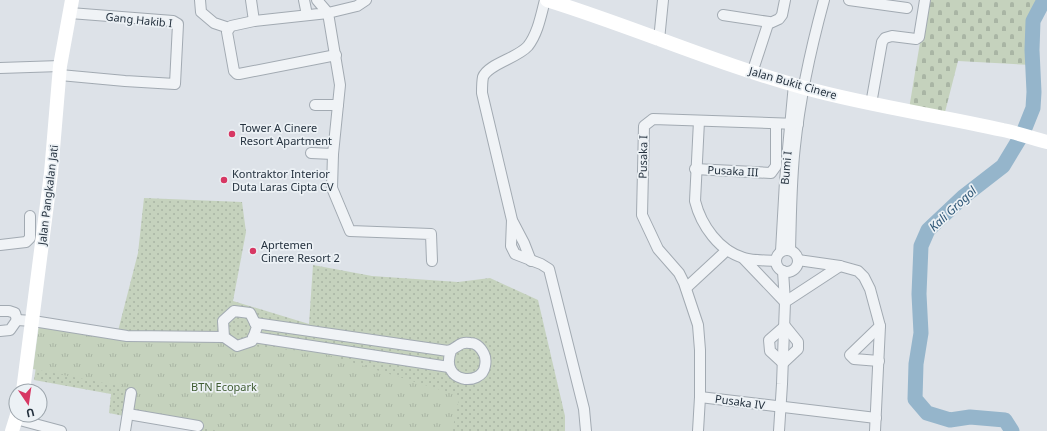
<svg xmlns="http://www.w3.org/2000/svg" width="1047" height="431" viewBox="0 0 1047 431" font-family="'Noto Sans',sans-serif">
	<defs>
		<pattern id="grass-dots" width="8" height="8" patternUnits="userSpaceOnUse"><rect width="8" height="8" fill="#c5d2bd"/><path d="M2 2h.1M6 6h.1" fill="none" stroke="#a9b5a4" stroke-width="1.8" stroke-linecap="round"/></pattern>
		<pattern id="cemetery-stones" width="16" height="16" patternUnits="userSpaceOnUse"><rect width="16" height="16" fill="#c5d2bd"/><path d="M2 7V4a2 2 0 0 1 4 0v3zM10 15v-3a2 2 0 0 1 4 0v3z" fill="#a9b5a4"/></pattern>
		<pattern id="park-tufts" width="24" height="20" patternUnits="userSpaceOnUse"><rect width="24" height="20" fill="#c5d2bd"/><path d="M3 7l-1-3M5 7V3M7 7l1-3M15 17l-1-3M17 17v-4M19 17l1-3" fill="none" stroke="#a9b5a4"/></pattern>
	</defs>
	<rect width="100%" height="100%" fill="#dde2e8"/>
	<path fill="url(#grass-dots)" d="M 144,198 L 242,202 L 246,232 L 233,301 L 309,324 L 313,265 L 372,276 L 458,282 L 490,278 L 538,300 L 565,416 L 565,431 L 198,431 L 109,413 L 111,394 L 34,380 L 43,321 L 118,331 L 138,253 Z"/>
	<path fill="url(#cemetery-stones)" d="M 927,0 L 1044,0 L 1033,21 L 1032,65 L 958,61 L 944,116 L 909,109 Z"/>
	<path fill="url(#park-tufts)" d="M 39,325 L 322,353 L 460,396 L 452,431 L 217,431 L 136,408 L 134,389 L 33,369 Z"/>
	<g fill="none" stroke-linecap="round" stroke-linejoin="round">
		<path stroke="#95b5cb" stroke-width="15" d="M 1012,431 L 1005,420 L 970,417 L 950,420 L 927,413 L 915,399 L 916,364 L 921,333 L 919,294 L 921,246 L 928,230 L 963,197 L 1003,166 L 1023,133 L 1033,108 L 1034,92 L 1032,50 L 1033,21 L 1044,0"/>
		<defs>
			<g id="street">
				<path d="M 200,0 L 201,12 L 214,23 L 229,28"/>
				<path d="M 251,0 L 254,21"/>
				<path d="M 304,0 L 307,15"/>
				<path d="M 317,0 L 328,13 L 254,21 L 231,26 L 227,32 L 234,71 L 237,74 L 239,74 L 336,55"/>
				<path d="M 366,0 L 357,6 L 328,13 L 340,85 L 333,154 L 332,188 L 350,231 L 431,234 L 432,261"/>
				<path d="M 545,0 C 541,15 538,33 528,46 C 518,58 488,64 483,77 C 482,82 482,88 482,93 L 512,220 L 511,246 L 515,254 L 541,264 L 549,269 L 584,409 L 586,431"/>
				<path d="M 849,0 L 907,8"/>
				<path d="M 723,15 L 769,22"/>
				<path d="M 659,40 L 663,0"/>
				<path d="M 0,68 L 60,66"/>
				<path d="M 752,73 L 768,24 L 779,19 L 782,15 L 785,0"/>
				<path d="M 60,75 L 125,81 L 175,84 L 178,24 L 173,21 L 70,13"/>
				<path d="M 871,104 L 882,42 L 885,38 L 892,36 L 916,39 L 919,37 L 925,0"/>
				<path d="M 315,105 L 338,105"/>
				<path d="M 699,121 L 695,201 C 701,225 719,251 744,258 C 754,261 766,260 776,261"/>
				<path d="M 311,153 L 333,154"/>
				<path d="M 695,169 L 771,173 L 776,166 L 776,124"/>
				<path d="M 513,222 L 524,243 L 531,261"/>
				<path d="M 0,245 L 26,242 L 30,238 L 30,216"/>
				<circle cx="787" cy="261" r="11"/>
				<path d="M 790,250 C 791,216 791,180 795,146 C 800,97 811,48 824,0"/>
				<path d="M 781,251 L 785,181 L 794,84"/>
				<path d="M 743,258 L 785,302"/>
				<path d="M 798,260 L 840,266 L 858,271 L 864,277 L 870,289 L 880,326 L 875,431"/>
				<path d="M 783,271 L 785,302"/>
				<path d="M 686,288 L 727,250"/>
				<path d="M 0,311 L 9,311 L 15,313 L 17,320"/>
				<path d="M 17,320 L 33,321 L 127,336 L 224,337 L 237,346 L 252,341 L 257,327 L 250,313 L 234,311 L 223,321 L 224,337"/>
				<path d="M 255,323 L 448,351 C 457,349 459,341 470,343 C 477,343 481,348 484,354 C 486,358 486,361 485,366 C 482,387 439,383 451,351"/>
				<path d="M 785,326 L 798,342 L 798,349 L 783,363 L 770,351 L 769,340 Z"/>
				<path d="M 0,331 L 10,330 L 17,320"/>
				<path d="M 253,337 L 449,367"/>
				<path d="M 879,361 L 854,359 L 850,355 L 851,354 L 880,326"/>
				<path d="M 700,397 L 876,418"/>
				<path d="M 128,414 L 198,426"/>
				<path d="M 16,419 L 61,431"/>
				<path d="M 125,431 L 131,393"/>
				<path d="M 698,431 L 700,397 L 700,350 L 698,325 L 684,283 L 679,273 L 658,249 L 642,215 L 644,126 L 653,119 L 798,124"/>
				<path d="M 779,431 L 782,384 L 785,302 L 840,266"/>
			</g>
		</defs>
		<use href="#street" stroke="#a2aab2" stroke-width="12"/>
		<use href="#street" stroke="#f0f3f6" stroke-width="10"/>
		<g stroke="#fff" stroke-width="14">
			<path d="M 547,0 C 634,27 717,64 805,88 C 870,106 937,115 1003,130 C 1018,133 1032,138 1047,142"/>
			<path d="M 23,391 L 51,173 L 60,66 L 72,0"/>
			<path d="M 12,431 L 17,415"/>
		</g>
	</g>
	<g fill="#d73763" stroke="#ecf1f5" stroke-width="1.5">
		<circle cx="232" cy="134" r="4"/>
		<circle cx="224" cy="180" r="4"/>
		<circle cx="253" cy="251" r="4"/>
	</g>
	<g text-anchor="middle" stroke-width="3.5" stroke-linejoin="round" paint-order="stroke">
		<g font-size="11" fill="#25323f" stroke="#ecf1f5">
			<text transform="translate(139 20) rotate(6)" y="4">Gang Hakib I</text>
			<text transform="translate(793 83) rotate(16)" y="4">Jalan Bukit Cinere</text>
			<text transform="translate(643 157) rotate(-89)" y="4">Pusaka I</text>
			<text transform="translate(786 168) rotate(-85)" y="4">Bumi I</text>
			<text transform="translate(733 171) rotate(3)" y="4">Pusaka III</text>
			<text transform="translate(48 195) rotate(-83)" y="4">Jalan Pangkalan Jati</text>
			<text transform="translate(740 402) rotate(8)" y="4">Pusaka IV</text>
		</g>
		<g font-size="11" fill="#25323f" stroke="#ecf1f5" text-anchor="start">
			<text x="240" y="132">Tower A Cinere<tspan x="240" dy="13">Resort Apartment</tspan></text>
			<text x="232" y="178">Kontraktor Interior<tspan x="232" dy="13">Duta Laras Cipta CV</tspan></text>
			<text x="261" y="249">Aprtemen<tspan x="261" dy="13">Cinere Resort 2</tspan></text>
		</g>
		<g font-size="11" fill="#3f5c32" stroke="#ecf1f5">
			<text x="224" y="391">BTN Ecopark</text>
		</g>
		<g font-size="12" font-style="italic" fill="#2d5676" stroke="#ecf1f5">
			<text transform="translate(953 209) rotate(-43)" y="4">Kali Grogol</text>
		</g>
	</g>
	<g transform="translate(28 403) rotate(167)"><circle r="19" fill="#ecf1f5" stroke="#9ca5ac"/>
	<path d="M0-3L7 15L0 10L-7 15Z" fill="#d73763"/>
	<text y="-6" font-size="11" font-weight="bold" text-anchor="middle" fill="#25323f">U</text>
	</g>
</svg>
